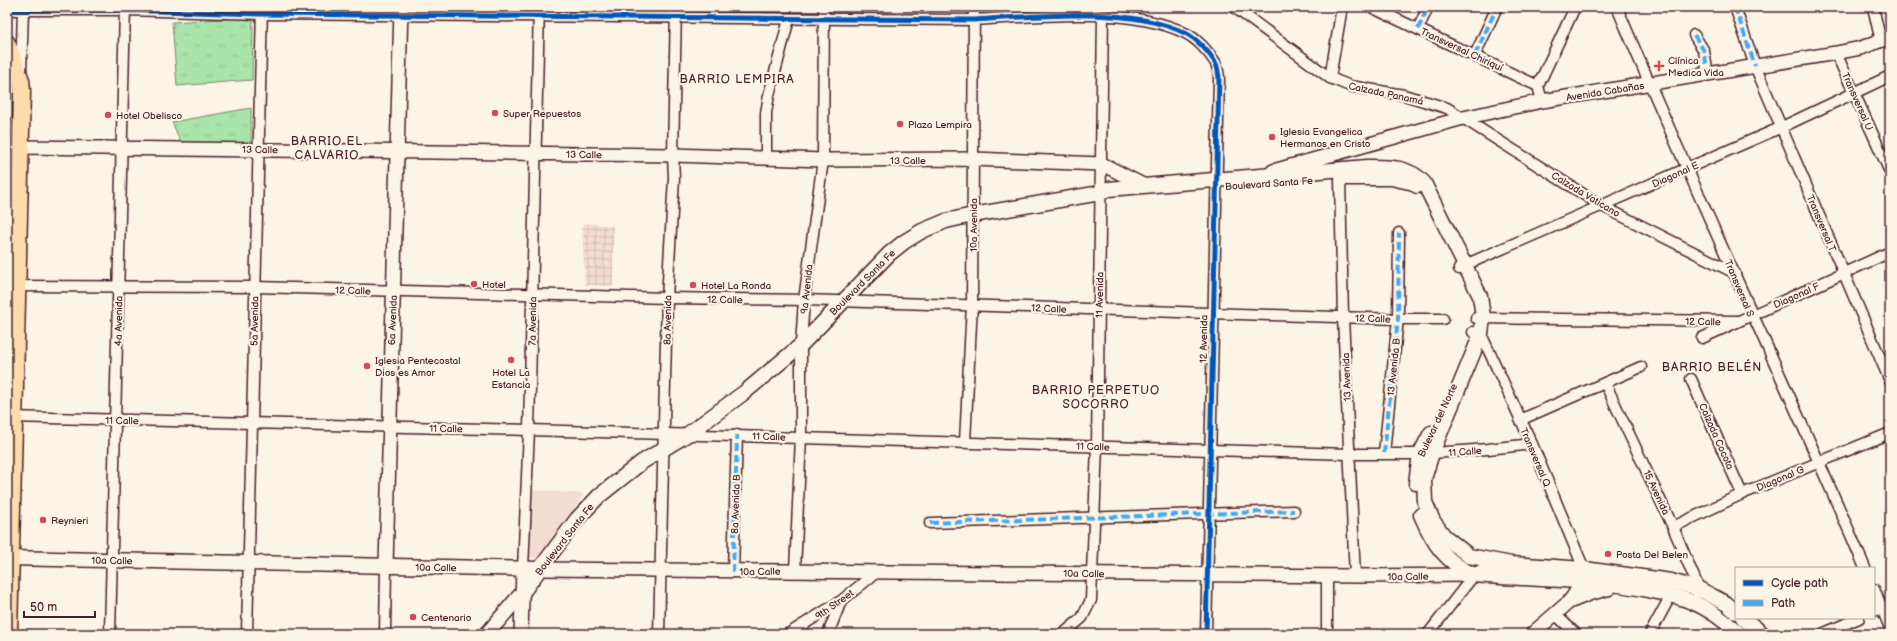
<svg xmlns="http://www.w3.org/2000/svg" width="1897" height="641" viewBox="0 0 1897 641" font-family="'Balsamiq Sans',sans-serif">
	<defs>
		<pattern id="industrial-grid" width="8" height="8" patternUnits="userSpaceOnUse"><rect width="8" height="8" fill="#f3dcd0"/><path d="M0 4h8M4 0v8" fill="none" stroke="#d2bcb3"/></pattern>
		<pattern id="grass-tufts" width="24" height="20" patternUnits="userSpaceOnUse"><rect width="24" height="20" fill="#a9e4aa"/><path d="M3 7l-1-3M5 7V3M7 7l1-3M15 17l-1-3M17 17v-4M19 17l1-3" fill="none" stroke="#93c392"/></pattern>
		<pattern id="forest-firs" width="22" height="20" patternUnits="userSpaceOnUse"><rect width="22" height="20" fill="#a9e4aa"/><path d="M5 1l3.5 6h-7zM16 11l3.5 6h-7z" fill="#93c392"/></pattern>
	</defs>
	<rect width="100%" height="100%" fill="#fcf5e5"/>
	<filter id="ink" filterUnits="userSpaceOnUse"><feTurbulence type="fractalNoise" baseFrequency=".025" numOctaves="2"/><feDisplacementMap in="SourceGraphic" scale="8" xChannelSelector="R" yChannelSelector="G"/><feConvolveMatrix kernelMatrix="1 2 1 2 8 2 1 2 1" color-interpolation-filters="sRGB"/></filter>
	<g filter="url(#ink)">
		<g fill="#f3dcd0">
			<path d="M 1882,7 L 1890,7 L 1890,26 L 1887,28 Z"/>
			<path d="M 533,490 L 584,494 L 541,558 L 530,558 L 530,517 Z"/>
		</g>
		<path fill="url(#industrial-grid)" d="M 582,223 L 613,226 L 613,286 L 585,285 Z"/>
		<g fill="url(#grass-tufts)" stroke="#7a826a">
			<path d="M 253,17 L 252,80 L 177,86 L 172,22 Z"/>
			<path d="M 251,108 L 251,146 L 181,143 L 172,122 Z"/>
		</g>
		<path fill="url(#forest-firs)" stroke="#7a826a" d="M 7,23 L 20,147 L 11,277 L 7,277 Z"/>
		<g fill="none" stroke-linecap="round" stroke-linejoin="round">
			<defs>
				<g id="minor">
					<path d="M 1234,7 L 1330,78 L 1350,86 L 1404,95 L 1447,108 L 1602,206 L 1735,273"/>
					<path d="M 1371,7 L 1538,86 L 1542,101"/>
					<path d="M 1617,7 C 1696,196 1785,380 1865,568"/>
					<path d="M 1735,7 L 1755,66 L 1890,381"/>
					<path d="M 1873,7 L 1881,42"/>
					<path d="M 7,10 L 125,10 L 261,14 L 974,20 C 1035,16 1130,6 1185,33 C 1196,38 1209,52 1215,62 C 1218,66 1218,73 1219,77 L 1206,634"/>
					<path d="M 1418,29 L 1428,7"/>
					<path d="M 1694,35 L 1704,51 L 1708,75"/>
					<path d="M 1836,53 L 1890,172"/>
					<path d="M 1475,55 L 1497,7"/>
					<path d="M 21,74 L 23,10"/>
					<path d="M 1330,78 L 1342,7"/>
					<path d="M 1538,86 L 1575,7"/>
					<path d="M 766,158 L 766,113 L 769,95 L 789,19"/>
					<path d="M 1340,179 L 1343,317 L 1355,576"/>
					<path d="M 1459,269 L 1465,265 L 1782,127 L 1890,76"/>
					<path d="M 7,286 L 255,287 L 667,298 L 804,300 L 1398,319 L 1443,319"/>
					<path d="M 1476,318 L 1738,321"/>
					<path d="M 1473,332 L 1481,334 L 1532,444 L 1584,569 L 1584,574"/>
					<path d="M 1702,338 L 1890,252"/>
					<path d="M 1691,379 L 1742,494"/>
					<path d="M 1605,383 L 1673,527 L 1699,589 L 1698,593"/>
					<path d="M 9,417 L 529,430 L 1349,454 L 1420,454 L 1488,449 L 1532,444"/>
					<path d="M 1520,420 L 1641,367"/>
					<path d="M 965,442 L 972,304 L 974,7"/>
					<path d="M 1384,453 L 1398,319 L 1399,233"/>
					<path d="M 930,523 L 1294,511"/>
					<path d="M 1673,527 L 1742,494 L 1890,433"/>
					<path d="M 523,569 L 529,430 L 539,7"/>
					<path d="M 795,571 L 801,437 L 801,345 L 804,300 L 823,160 L 824,7"/>
					<path d="M 733,572 L 737,435"/>
					<path d="M 1327,576 L 1327,634"/>
					<path d="M 1874,589 L 1890,628"/>
					<path d="M 1874,611 L 1890,605"/>
					<path d="M 1555,614 L 1576,634"/>
					<path d="M 110,634 L 125,7"/>
					<path d="M 247,634 L 262,7"/>
					<path d="M 385,634 L 386,566"/>
					<path d="M 659,634 L 667,298 L 674,178 L 673,155 L 676,7"/>
					<path d="M 788,634 L 841,601 L 878,571"/>
					<path d="M 828,634 L 841,601"/>
					<path d="M 1063,634 L 1082,618 L 1091,600 L 1097,446 L 1103,16"/>
					<path d="M 1428,634 L 1474,575"/>
					<path d="M 1650,634 L 1671,595 L 1671,589"/>
					<path d="M 1822,634 L 1859,618"/>
				</g>
				<g id="tertiary">
					<path d="M 20,147 L 673,155 L 823,160 L 973,159 L 1102,164 L 1143,185"/>
					<path d="M 1273,171 L 1463,118 L 1542,101 L 1836,53 L 1861,48 L 1890,37"/>
					<path d="M 386,566 L 401,7"/>
					<path d="M 540,569 L 1355,576 L 1474,575 L 1487,569 L 1510,564"/>
					<path d="M 521,634 L 523,569"/>
					<path d="M 1532,634 L 1570,601 L 1583,581"/>
				</g>
				<g id="secondary">
					<path d="M 1343,178 L 1391,178 L 1414,183 L 1417,186"/>
					<path d="M 1416,483 L 1420,454 L 1431,433"/>
					<path d="M 1421,515 C 1433,543 1445,562 1474,575 C 1531,580 1590,578 1648,590 C 1662,593 1678,596 1692,602 C 1710,609 1725,622 1740,634"/>
					<path d="M 7,558 L 540,569"/>
					<path d="M 1570,601 L 1590,593 L 1609,588"/>
					<path d="M 1743,618 L 1763,634"/>
					<path d="M 487,634 L 522,593 L 577,519 L 599,496 L 642,462 L 688,434 L 745,392 L 801,345 L 889,254 L 904,242 L 922,231 L 946,221 L 973,215 L 1100,193 L 1108,189 L 1367,167 C 1388,167 1409,166 1424,183 L 1480,296 L 1483,317 L 1481,334 L 1432,453 L 1424,479 L 1425,502 L 1433,521 L 1444,536 L 1469,556 L 1511,564 L 1584,569 L 1671,581 L 1699,589 L 1727,604 L 1736,612"/>
				</g>
				<path id="primary" d="M 7,43 L 21,80 L 22,91 L 9,634"/>
			</defs>
			<use href="#minor" stroke="#4a1f2b" stroke-width="13"/>
			<use href="#tertiary" stroke="#4a1f2b" stroke-width="16"/>
			<use href="#secondary" stroke="#4a1f2b" stroke-width="17"/>
			<use href="#primary" stroke="#4a1f2b" stroke-width="19"/>
			<use href="#minor" stroke="#fcf5e5" stroke-width="10"/>
			<use href="#tertiary" stroke="#fcf5e5" stroke-width="13"/>
			<use href="#secondary" stroke="#fcf5e5" stroke-width="14"/>
			<use href="#primary" stroke="#fedbac" stroke-width="16"/>
			<g stroke="#3fa9f5" stroke-width="4" stroke-dasharray="8 4" stroke-linecap="butt">
				<path d="M 1735,7 L 1755,66"/>
				<path d="M 1418,29 L 1428,7"/>
				<path d="M 1694,35 L 1704,51 L 1708,75"/>
				<path d="M 1475,55 L 1497,7"/>
				<path d="M 1384,453 L 1398,319 L 1399,233"/>
				<path d="M 930,523 L 1294,511"/>
				<path d="M 733,572 L 737,435"/>
			</g>
			<defs>
				<path id="cycleway" d="M 7,10 L 125,10 L 261,14 L 974,20 C 1035,16 1130,6 1185,33 C 1196,38 1209,52 1215,62 C 1218,66 1218,73 1219,77 L 1206,634"/>
			</defs>
			<use href="#cycleway" stroke="#fcf5e5" stroke-width="8"/>
			<use href="#cycleway" stroke="#0057b8" stroke-width="5"/>
		</g>
	</g>
	<g fill="#d1495b" stroke="#fcf5e5" stroke-width="1.5">
		<path d="M1657 60h4v4h4v4h-4v4h-4v-4h-4v-4h4z"/>
		<circle cx="495" cy="113" r="4"/>
		<circle cx="108" cy="115" r="4"/>
		<circle cx="900" cy="124" r="4"/>
		<circle cx="1272" cy="137" r="4"/>
		<circle cx="474" cy="284" r="4"/>
		<circle cx="693" cy="285" r="4"/>
		<circle cx="511" cy="360" r="4"/>
		<circle cx="367" cy="366" r="4"/>
		<circle cx="43" cy="520" r="4"/>
		<circle cx="1608" cy="554" r="4"/>
		<circle cx="413" cy="617" r="4"/>
	</g>
	<g text-anchor="middle" stroke-width="4" stroke-linejoin="round" paint-order="stroke">
		<g font-size="10" fill="#4a1f2b" stroke="#fcf5e5">
			<text transform="translate(1462 49) rotate(25)" y="4">Transversal Chiriquí</text>
			<text transform="translate(1605 91) rotate(-9)" y="4">Avenida Cabañas</text>
			<text transform="translate(1386 93) rotate(12)" y="4">Calzada Panamá</text>
			<text transform="translate(1858 101) rotate(66)" y="4">Transversal U</text>
			<text transform="translate(260 149) rotate(1)" y="4">13 Calle</text>
			<text transform="translate(584 154) rotate(1)" y="4">13 Calle</text>
			<text x="908" y="164">13 Calle</text>
			<text transform="translate(1675 174) rotate(-24)" y="4">Diagonal E</text>
			<text transform="translate(1269 183) rotate(-4)" y="4">Boulevard Santa Fe</text>
			<text transform="translate(1586 194) rotate(31)" y="4">Calzada Vaticano</text>
			<text transform="translate(1822 223) rotate(67)" y="4">Transversal T</text>
			<text transform="translate(973 225) rotate(-90)" y="4">10a Avenida</text>
			<text transform="translate(862 282) rotate(-45)" y="4">Boulevard Santa Fe</text>
			<text transform="translate(1740 288) rotate(67)" y="4">Transversal S</text>
			<text transform="translate(806 289) rotate(-84)" y="4">9a Avenida</text>
			<text transform="translate(353 290) rotate(2)" y="4">12 Calle</text>
			<text transform="translate(1099 295) rotate(-89)" y="4">11 Avenida</text>
			<text transform="translate(1796 295) rotate(-24)" y="4">Diagonal F</text>
			<text transform="translate(725 299) rotate(1)" y="4">12 Calle</text>
			<text transform="translate(1049 308) rotate(3)" y="4">12 Calle</text>
			<text transform="translate(1373 318) rotate(2)" y="4">12 Calle</text>
			<text transform="translate(392 320) rotate(-88)" y="4">6a Avenida</text>
			<text transform="translate(667 320) rotate(-89)" y="4">8a Avenida</text>
			<text transform="translate(118 321) rotate(-89)" y="4">4a Avenida</text>
			<text transform="translate(254 321) rotate(-89)" y="4">5a Avenida</text>
			<text transform="translate(532 321) rotate(-89)" y="4">7a Avenida</text>
			<text transform="translate(1703 321) rotate(1)" y="4">12 Calle</text>
			<text transform="translate(1203 339) rotate(-89)" y="4">12 Avenida</text>
			<text transform="translate(1393 367) rotate(-84)" y="4">13 Avenida B</text>
			<text transform="translate(1346 377) rotate(-92)" y="4">13 Avenida</text>
			<text transform="translate(122 420) rotate(1)" y="4">11 Calle</text>
			<text transform="translate(1437 420) rotate(-65)" y="4">Bulevar del Norte</text>
			<text transform="translate(446 428) rotate(1)" y="4">11 Calle</text>
			<text transform="translate(769 436) rotate(2)" y="4">11 Calle</text>
			<text transform="translate(1717 436) rotate(66)" y="4">Calzada Cocota</text>
			<text transform="translate(1093 446) rotate(2)" y="4">11 Calle</text>
			<text transform="translate(1465 451) rotate(-4)" y="4">11 Calle</text>
			<text transform="translate(1536 457) rotate(67)" y="4">Transversal Q</text>
			<text transform="translate(1780 478) rotate(-23)" y="4">Diagonal G</text>
			<text transform="translate(1657 492) rotate(65)" y="4">15 Avenida</text>
			<text transform="translate(735 504) rotate(-88)" y="4">8a Avenida B</text>
			<text transform="translate(564 539) rotate(-52)" y="4">Boulevard Santa Fe</text>
			<text transform="translate(112 560) rotate(1)" y="4">10a Calle</text>
			<text transform="translate(436 567) rotate(1)" y="4">10a Calle</text>
			<text transform="translate(760 571) rotate(-1)" y="4">10a Calle</text>
			<text transform="translate(1084 573) rotate(1)" y="4">10a Calle</text>
			<text transform="translate(1408 576) rotate(-1)" y="4">10a Calle</text>
			<text transform="translate(834 604) rotate(-35)" y="4">9th Street</text>
		</g>
		<g font-size="10" fill="#4a1f2b" stroke="#fcf5e5" text-anchor="start">
			<text x="1668" y="64">Clínica<tspan x="1668" dy="12">Medica Vida</tspan></text>
			<text x="503" y="117">Super Repuestos</text>
			<text x="116" y="119">Hotel Obelisco</text>
			<text x="908" y="128">Plaza Lempira</text>
			<text x="1280" y="135">Iglesia Evangelica<tspan x="1280" dy="12">Hermanos en Cristo</tspan></text>
			<text x="482" y="288">Hotel</text>
			<text x="701" y="289">Hotel La Ronda</text>
			<text x="375" y="364">Iglesia Pentecostal<tspan x="375" dy="12">Dios es Amor</tspan></text>
			<text x="511" y="376" text-anchor="middle">Hotel La<tspan x="511" dy="12">Estancia</tspan></text>
			<text x="51" y="524">Reynieri</text>
			<text x="1616" y="558">Posta Del Belen</text>
			<text x="421" y="621">Centenario</text>
		</g>
		<g font-size="12" letter-spacing="1" fill="#4a1f2b" stroke="#fcf5e5">
			<text x="737" y="83">BARRIO LEMPIRA</text>
			<text x="327" y="145">BARRIO EL<tspan x="327" dy="14">CALVARIO</tspan></text>
			<text x="1712" y="371">BARRIO BELÉN</text>
			<text x="1096" y="394">BARRIO PERPETUO<tspan x="1096" dy="14">SOCORRO</tspan></text>
		</g>
	</g>
	<rect width="1897" height="641" fill="none" stroke="#fcf5e5" stroke-width="24"/>
	<rect x="12" y="12" width="1873" height="617" fill="none" stroke="#4a1f2b" stroke-width="1.5" filter="url(#ink)"/>
	<rect x="1735" y="567" width="140" height="52" fill="#fcf5e5" stroke="#b59f9b"/>
	<rect x="1743" y="580" width="20" height="6" fill="#0057b8" stroke="#b59f9b"/>
	<text x="1771" y="587" font-size="12" fill="#4a1f2b">Cycle path</text>
	<rect x="1743" y="600" width="20" height="6" fill="#3fa9f5" stroke="#b59f9b"/>
	<text x="1771" y="607" font-size="12" fill="#4a1f2b">Path</text>
	<path d="M24 611v6h71v-6" fill="none" stroke="#4a1f2b" stroke-width="2"/>
	<text x="30" y="611" font-size="12" fill="#4a1f2b" stroke="#fcf5e5" stroke-width="3" paint-order="stroke">50 m</text>
</svg>
